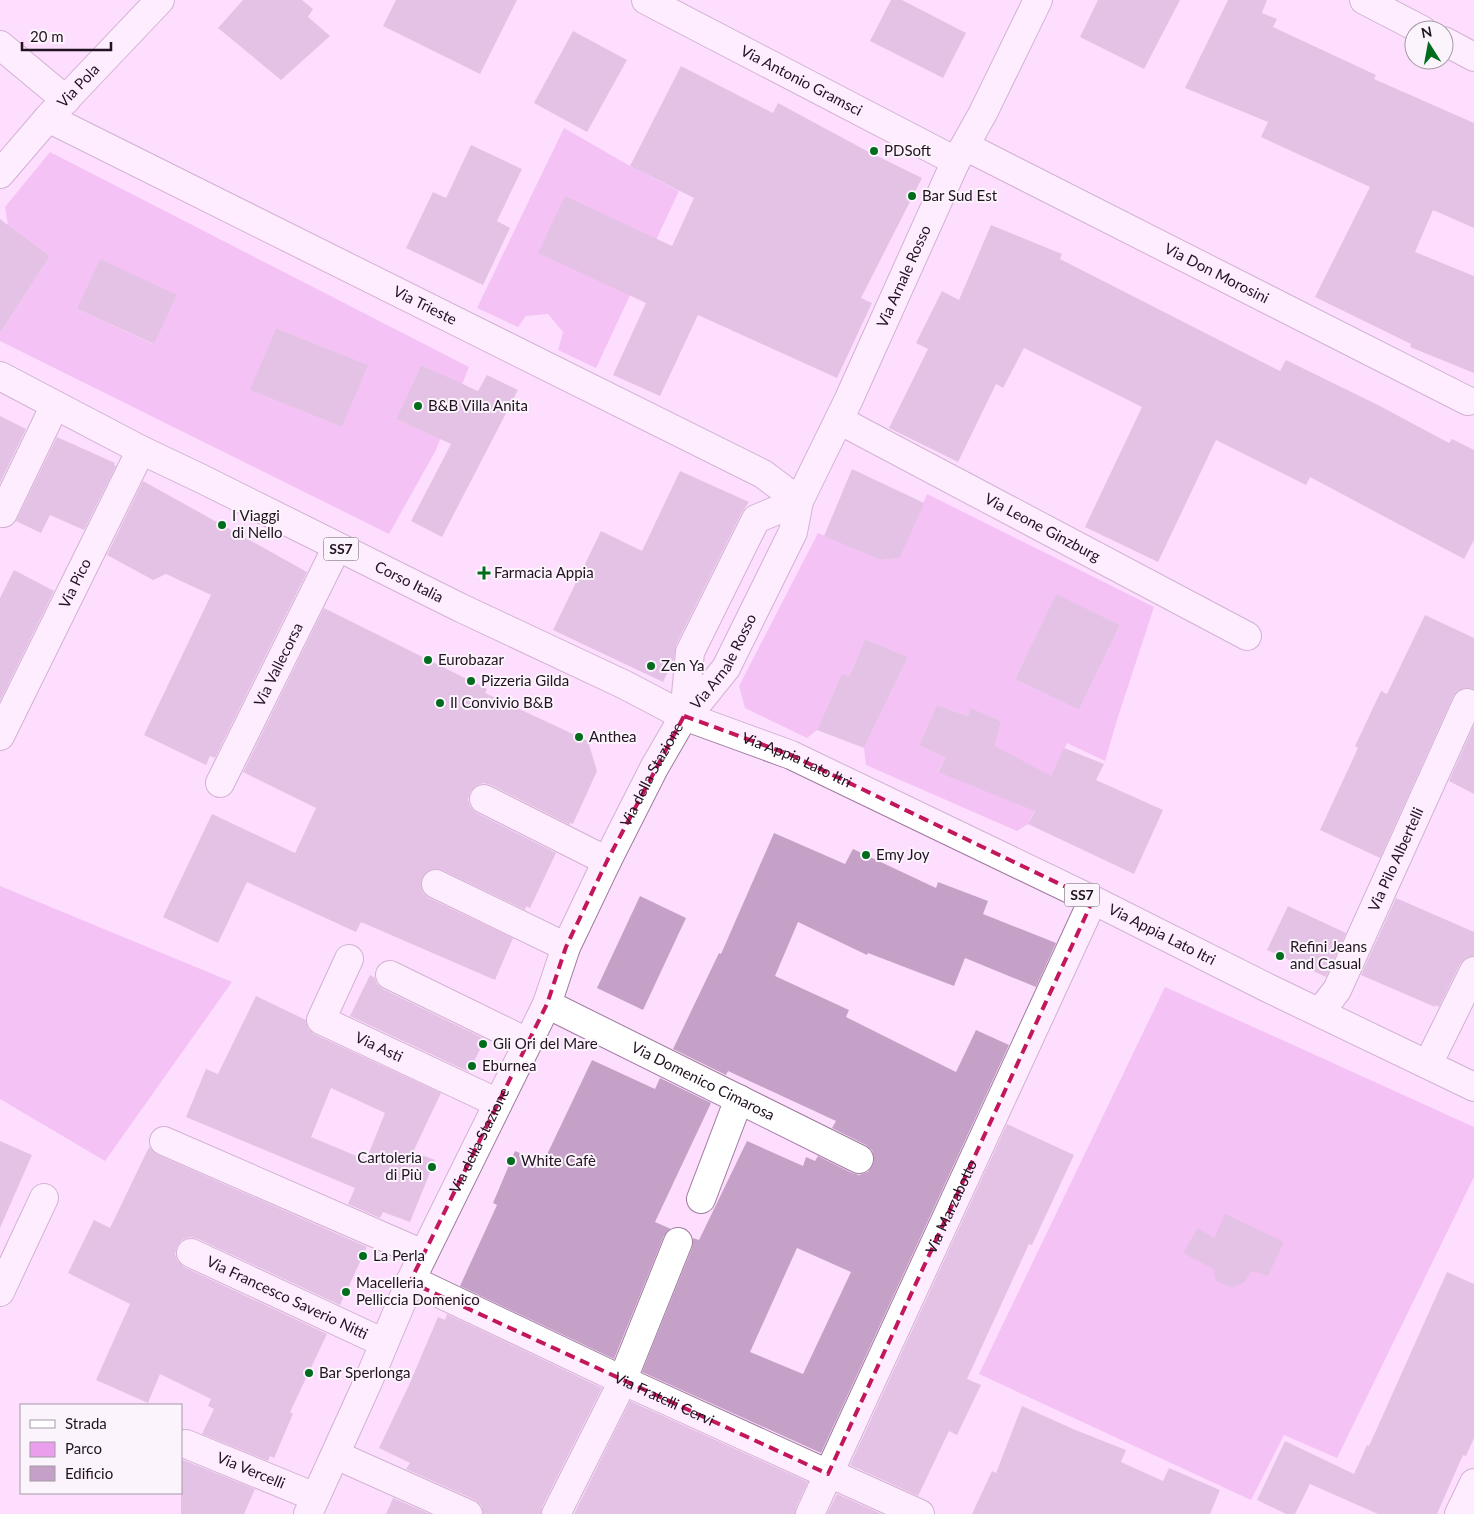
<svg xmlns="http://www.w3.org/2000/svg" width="1474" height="1514" viewBox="0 0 1474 1514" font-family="Lato,sans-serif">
	<rect width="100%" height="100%" fill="#fddefe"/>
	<g fill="#ea9fec" fill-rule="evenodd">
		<path d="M 564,128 L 630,166 L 679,191 L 596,368 L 558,350 L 563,332 L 548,314 L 526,316 L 518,327 L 477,308 Z"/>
		<path d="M 50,152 L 469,367 L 436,450 L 389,534 L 0,341 L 0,333 L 50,256 L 8,225 L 5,207 ZM 177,295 L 153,344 L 77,309 ZM 276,328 L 367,365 L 342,427 L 251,390 ZM 421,365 L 459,383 L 434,436 L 396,419 Z"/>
		<path d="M 927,494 L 1154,607 L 1117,720 L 1105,761 L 1067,743 L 1028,824 L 1017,831 L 866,765 L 864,748 L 908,657 L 865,639 L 849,677 L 842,673 L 817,730 L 807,738 L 745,708 L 739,686 L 818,533 L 880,560 L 900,558 ZM 1056,595 L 1120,625 L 1079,710 L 1015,679 ZM 937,705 L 968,716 L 970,709 L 1001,721 L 995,746 L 938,771 L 946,758 L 919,745 Z"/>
		<path d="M 0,886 L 232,982 L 105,1161 L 0,1099 Z"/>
		<path d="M 1165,987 L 1474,1127 L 1474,1177 L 1337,1458 L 1284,1435 L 1251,1500 L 979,1374 Z"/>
	</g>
	<g fill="#c6a1c7" fill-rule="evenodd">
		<path d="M 243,0 L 302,0 L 313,9 L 308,17 L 330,36 L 281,80 L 218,28 Z"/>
		<path d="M 396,0 L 517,0 L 480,74 L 383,26 Z"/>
		<path d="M 891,0 L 902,0 L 966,33 L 943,78 L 870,41 Z"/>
		<path d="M 1098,0 L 1180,0 L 1144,69 L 1080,37 Z"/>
		<path d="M 1228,0 L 1267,0 L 1262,13 L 1277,19 L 1273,27 L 1376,75 L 1374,79 L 1474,123 L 1474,228 L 1433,210 L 1415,252 L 1474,276 L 1474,373 L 1410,347 L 1411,344 L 1315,297 L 1370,187 L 1261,137 L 1268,122 L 1185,88 Z"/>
		<path d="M 573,31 L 627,60 L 587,132 L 534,103 Z"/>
		<path d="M 681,66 L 773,113 L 778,103 L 865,150 L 922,178 L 861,298 L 872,303 L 837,378 L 698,315 L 660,396 L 613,375 L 646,303 L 538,253 L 565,196 L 672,246 L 694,198 L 630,166 Z"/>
		<path d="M 471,145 L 522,169 L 497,221 L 510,228 L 483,285 L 406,248 L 433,192 L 446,198 Z"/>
		<path d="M 0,219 L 50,256 L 0,333 Z"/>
		<path d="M 991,225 L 1062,254 L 1060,259 L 1280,371 L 1286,360 L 1378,405 L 1449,443 L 1452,439 L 1474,450 L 1474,540 L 1464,559 L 1310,477 L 1306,485 L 1216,440 L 1158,562 L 1085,527 L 1142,407 L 1024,348 L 1003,388 L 996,384 L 958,462 L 889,428 L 928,349 L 916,343 L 942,291 L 959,300 Z"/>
		<path d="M 100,259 L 177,295 L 154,344 L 77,309 Z"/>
		<path d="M 276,328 L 368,365 L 342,427 L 250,390 Z"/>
		<path d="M 421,365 L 478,391 L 487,375 L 518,390 L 442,537 L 411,521 L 451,444 L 396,419 Z"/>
		<path d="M 0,416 L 26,429 L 0,483 Z"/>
		<path d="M 57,437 L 115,463 L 114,465 L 116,466 L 84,530 L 50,515 L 41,533 L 16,521 Z"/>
		<path d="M 852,469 L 924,503 L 900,558 L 880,560 L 824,536 Z"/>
		<path d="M 680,471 L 749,502 L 742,512 L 676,645 L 674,659 L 663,682 L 553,630 L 601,531 L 642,551 Z"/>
		<path d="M 143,481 L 307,572 L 215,758 L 210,756 L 206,765 L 144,735 L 211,595 L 166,574 L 153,580 L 107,555 Z"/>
		<path d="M 14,570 L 54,591 L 0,701 L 0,598 Z"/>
		<path d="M 1056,594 L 1120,625 L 1079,710 L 1015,679 Z"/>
		<path d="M 324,608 L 487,689 L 485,693 L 588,741 L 597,771 L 573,824 L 570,823 L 570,825 L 491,785 L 483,783 L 476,786 L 470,792 L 468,800 L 471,808 L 477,813 L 556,853 L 530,908 L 526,906 L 525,910 L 442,870 L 434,869 L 428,871 L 422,878 L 421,886 L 423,893 L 429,898 L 513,938 L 495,980 L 361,922 L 356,932 L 247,882 L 218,943 L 163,917 L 212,814 L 295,853 L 316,808 L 243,772 Z"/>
		<path d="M 1425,615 L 1474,638 L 1474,689 L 1465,688 L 1458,691 L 1453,697 L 1380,858 L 1320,830 L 1358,748 L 1355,746 L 1381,691 L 1387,694 Z"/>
		<path d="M 865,639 L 908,657 L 864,748 L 817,730 L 842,673 L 849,677 Z"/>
		<path d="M 937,705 L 968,716 L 970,708 L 1001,721 L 995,746 L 1051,776 L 1064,748 L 1104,764 L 1096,780 L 1163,810 L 1134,874 L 1028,824 L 1035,811 L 938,772 L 946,758 L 919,745 Z"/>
		<path d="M 1474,725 L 1474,794 L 1449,781 Z"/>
		<path d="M 774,833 L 845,864 L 853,849 L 936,888 L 938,882 L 988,901 L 983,914 L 1056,943 L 1036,987 L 965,958 L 954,986 L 868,953 L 867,955 L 798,922 L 775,976 L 849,1010 L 846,1017 L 956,1072 L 976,1030 L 1009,1045 L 821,1453 L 642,1372 L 692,1248 L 693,1238 L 699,1240 L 747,1141 L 803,1166 L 806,1157 L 815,1161 L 818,1156 L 852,1173 L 859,1175 L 868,1172 L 873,1165 L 874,1158 L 872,1150 L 866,1145 L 832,1128 L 836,1121 L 728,1071 L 726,1075 L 673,1049 L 719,953 L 721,954 ZM 797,1248 L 851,1272 L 803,1374 L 750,1352 Z"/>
		<path d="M 640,896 L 686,918 L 643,1010 L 597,988 Z"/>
		<path d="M 1396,898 L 1474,932 L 1474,956 L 1466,958 L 1460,964 L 1439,1007 L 1435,1005 L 1435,1007 L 1361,975 Z"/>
		<path d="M 1288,906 L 1346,933 L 1326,977 L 1267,950 Z"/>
		<path d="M 370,975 L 375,978 L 377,984 L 383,989 L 485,1039 L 469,1072 L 350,1016 Z"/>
		<path d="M 256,996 L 306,1020 L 308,1029 L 314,1034 L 441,1093 L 413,1152 L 435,1160 L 410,1222 L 383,1212 L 380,1218 L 348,1204 L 355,1188 L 186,1117 L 206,1069 L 218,1074 ZM 331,1088 L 385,1113 L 366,1160 L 311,1137 Z"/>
		<path d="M 592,1060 L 655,1089 L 660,1078 L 711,1103 L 655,1222 L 671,1229 L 664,1236 L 614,1359 L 460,1286 L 497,1205 L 493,1203 L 515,1151 L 543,1163 Z"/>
		<path d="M 1007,1124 L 1074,1155 L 1032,1245 L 1029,1244 L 967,1379 L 981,1385 L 957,1435 L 949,1431 L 918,1496 L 850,1465 Z"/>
		<path d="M 0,1141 L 32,1155 L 0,1228 Z"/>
		<path d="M 149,1147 L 158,1155 L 367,1247 L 340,1305 L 198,1239 L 190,1237 L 182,1240 L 177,1247 L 175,1254 L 178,1262 L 184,1267 L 327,1334 L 290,1412 L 293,1414 L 274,1458 L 270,1456 L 268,1461 L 202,1434 L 214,1409 L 208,1406 L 211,1399 L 160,1374 L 148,1403 L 96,1380 L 130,1304 L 68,1273 L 94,1220 L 110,1228 Z"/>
		<path d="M 1225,1214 L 1284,1242 L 1268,1276 L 1251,1271 L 1245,1282 L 1232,1288 L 1216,1281 L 1213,1269 L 1183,1253 L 1198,1228 L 1214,1238 Z"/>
		<path d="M 1447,1272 L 1474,1284 L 1474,1438 L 1466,1456 L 1463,1455 L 1437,1514 L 1378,1514 L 1310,1484 L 1295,1514 L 1286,1514 L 1257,1500 L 1285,1441 L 1354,1474 L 1367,1445 L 1369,1446 Z"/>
		<path d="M 447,1314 L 602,1388 L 542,1507 L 541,1514 L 483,1514 L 481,1505 L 475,1500 L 406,1469 L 410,1463 L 379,1448 L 409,1385 L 438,1317 L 445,1320 Z"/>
		<path d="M 630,1401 L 808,1482 L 796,1507 L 795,1514 L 574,1514 Z"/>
		<path d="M 1022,1406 L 1073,1429 L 1126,1450 L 1121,1462 L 1163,1481 L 1169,1468 L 1220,1490 L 1210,1514 L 972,1514 L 992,1471 L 996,1473 Z"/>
		<path d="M 181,1459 L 255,1489 L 244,1514 L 181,1514 Z"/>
		<path d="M 837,1494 L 882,1514 L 827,1514 Z"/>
		<path d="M 393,1498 L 430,1514 L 386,1514 Z"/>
	</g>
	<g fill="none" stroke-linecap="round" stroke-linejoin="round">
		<defs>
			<g id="minor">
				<path id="s1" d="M 646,0 L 944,155 L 955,163"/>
				<path d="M 1364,0 L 1422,30"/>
				<path d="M 1444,41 L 1474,57"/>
				<path d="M 0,45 L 66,100"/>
				<path id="s2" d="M 48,118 L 763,474 L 799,501"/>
				<path id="s3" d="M 965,146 L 1468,401"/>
				<path id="s4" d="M 0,174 L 48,118 L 160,0"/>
				<path id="s5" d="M 839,420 L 1247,636"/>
				<path d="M 3,513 L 55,405"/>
				<path d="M 684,716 L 690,652 L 756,519 L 799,501"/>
				<path id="s6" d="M 0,736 L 141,450"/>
				<path id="s7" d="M 220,783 L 337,547"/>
				<path d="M 484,799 L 607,861"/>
				<path d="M 436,884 L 566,947"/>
				<path id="s8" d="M 349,959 L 321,1020 L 498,1103"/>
				<path d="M 390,975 L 527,1042"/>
				<path id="s9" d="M 547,1004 L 859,1159"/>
				<path id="s10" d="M 1320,1012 L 1337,990 L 1467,703"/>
				<path d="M 1428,1064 L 1474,971"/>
				<path d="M 164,1141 L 423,1254"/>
				<path d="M 701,1199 L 739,1099"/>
				<path id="s11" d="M 191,1253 L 384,1343"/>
				<path id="s12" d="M 410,1282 L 422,1285 L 622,1380 L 828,1474 L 838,1477 L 920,1514"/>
				<path d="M 0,1292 L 44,1198"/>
				<path id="s13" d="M 186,1444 L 315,1497"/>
				<path d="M 336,1455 L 468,1514"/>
				<path id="s14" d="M 308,1514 L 367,1384 L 410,1282 L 547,1004 L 566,947 L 607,861 L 654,768 L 684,716 L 701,699 L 726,668 L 793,532 L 799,501 L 848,401 L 955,163 L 983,113 L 1038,0"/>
				<path d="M 556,1514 L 618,1391 L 678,1242"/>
				<path id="s15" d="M 810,1514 L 1093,900"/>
				<path d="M 1459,1514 L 1474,1483"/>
			</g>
			<g id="major">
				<path id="s16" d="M 0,376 L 141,450 L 200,478 L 461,608 L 625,685 L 684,716 L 791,755 L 1093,900 L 1270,989 L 1474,1087"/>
			</g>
		</defs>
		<use href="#minor" stroke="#9f7b9f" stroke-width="30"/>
		<use href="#major" stroke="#9f7b9f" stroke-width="30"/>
		<use href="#minor" stroke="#fff" stroke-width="28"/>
		<use href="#major" stroke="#fff" stroke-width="28"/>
	</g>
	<path d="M0 0H1474V1514H0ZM 684,716 L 791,755 L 1093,900 L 828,1474 L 410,1282 L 547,1004 L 566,947 L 607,861 Z" fill="#fddefe" fill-opacity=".55" fill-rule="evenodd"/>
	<path fill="none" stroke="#c2185b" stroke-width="4" stroke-dasharray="10 6" stroke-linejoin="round" d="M 684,716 L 791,755 L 1093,900 L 828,1474 L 410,1282 L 547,1004 L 566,947 L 607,861 Z"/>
	<g fill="#006c1c" stroke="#fcf4fc" stroke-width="2">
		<circle cx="874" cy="151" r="5"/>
		<circle cx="912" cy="196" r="5"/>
		<circle cx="418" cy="406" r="5"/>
		<circle cx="222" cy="525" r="5"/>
		<path d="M481.5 565.5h5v5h5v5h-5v5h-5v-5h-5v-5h5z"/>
		<circle cx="428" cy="660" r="5"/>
		<circle cx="651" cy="666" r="5"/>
		<circle cx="471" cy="681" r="5"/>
		<circle cx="440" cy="703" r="5"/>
		<circle cx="579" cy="737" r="5"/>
		<circle cx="866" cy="855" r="5"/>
		<circle cx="1280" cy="956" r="5"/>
		<circle cx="483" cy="1044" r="5"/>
		<circle cx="472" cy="1066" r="5"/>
		<circle cx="511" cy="1161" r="5"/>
		<circle cx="432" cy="1167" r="5"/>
		<circle cx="363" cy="1256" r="5"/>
		<circle cx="346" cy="1292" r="5"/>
		<circle cx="309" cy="1373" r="5"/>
	</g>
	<g text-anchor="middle" stroke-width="4" stroke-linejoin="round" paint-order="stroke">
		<g fill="#fcf4fc" stroke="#635663" stroke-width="1">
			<rect x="323.5" y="537.5" width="35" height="23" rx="4"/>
			<rect x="1064.5" y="883.5" width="35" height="23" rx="4"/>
		</g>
		<g font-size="14" font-weight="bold" fill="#211321">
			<text x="341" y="554">SS7</text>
			<text x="1082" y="900">SS7</text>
		</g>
		<g font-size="15" fill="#211321" stroke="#fcf4fc">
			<text dy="5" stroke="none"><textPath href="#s1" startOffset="175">Via Antonio Gramsci</textPath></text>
			<text dy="5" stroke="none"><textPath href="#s4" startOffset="118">Via Pola</textPath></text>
			<text dy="5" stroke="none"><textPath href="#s3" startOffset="282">Via Don Morosini</textPath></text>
			<text dy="5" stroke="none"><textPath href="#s14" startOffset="1378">Via Arnale Rosso</textPath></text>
			<text dy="5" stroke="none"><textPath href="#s2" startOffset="421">Via Trieste</textPath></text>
			<text dy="5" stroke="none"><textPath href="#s5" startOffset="230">Via Leone Ginzburg</textPath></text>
			<text dy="5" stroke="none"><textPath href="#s16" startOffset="458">Corso Italia</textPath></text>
			<text dy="5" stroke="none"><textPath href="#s6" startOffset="170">Via Pico</textPath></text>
			<text dy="5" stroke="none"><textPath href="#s14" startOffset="951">Via Arnale Rosso</textPath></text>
			<text dy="5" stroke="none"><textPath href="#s7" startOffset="132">Via Vallecorsa</textPath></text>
			<text dy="5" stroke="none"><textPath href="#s16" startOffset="885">Via Appia Lato Itri</textPath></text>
			<text dy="5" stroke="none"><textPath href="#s14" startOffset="816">Via della Stazione</textPath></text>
			<text dy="5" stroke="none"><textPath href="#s10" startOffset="171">Via Pilo Albertelli</textPath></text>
			<text dy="5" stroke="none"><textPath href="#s16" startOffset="1290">Via Appia Lato Itri</textPath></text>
			<text dy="5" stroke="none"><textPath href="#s8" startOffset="131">Via Asti</textPath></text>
			<text dy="5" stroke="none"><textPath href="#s9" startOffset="174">Via Domenico Cimarosa</textPath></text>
			<text dy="5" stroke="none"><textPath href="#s14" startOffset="411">Via della Stazione</textPath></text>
			<text dy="5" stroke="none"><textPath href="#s15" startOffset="338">Via Marzabotto</textPath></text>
			<text dy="5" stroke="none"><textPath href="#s11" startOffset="106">Via Francesco Saverio Nitti</textPath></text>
			<text dy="5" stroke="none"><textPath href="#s12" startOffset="280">Via Fratelli Cervi</textPath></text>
			<text dy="5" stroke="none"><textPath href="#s13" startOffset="70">Via Vercelli</textPath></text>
		</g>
		<g font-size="15" fill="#211321" stroke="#fcf4fc" text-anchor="start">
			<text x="884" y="156">PDSoft</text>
			<text x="922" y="201">Bar Sud Est</text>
			<text x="428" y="411">B&amp;B Villa Anita</text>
			<text x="232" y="521">I Viaggi<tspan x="232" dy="17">di Nello</tspan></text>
			<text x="494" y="578">Farmacia Appia</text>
			<text x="438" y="665">Eurobazar</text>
			<text x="661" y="671">Zen Ya</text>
			<text x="481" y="686">Pizzeria Gilda</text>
			<text x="450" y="708">Il Convivio B&amp;B</text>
			<text x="589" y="742">Anthea</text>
			<text x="876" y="860">Emy Joy</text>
			<text x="1290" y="952">Refini Jeans<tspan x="1290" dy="17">and Casual</tspan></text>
			<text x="493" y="1049">Gli Ori del Mare</text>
			<text x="482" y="1071">Eburnea</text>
			<text x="422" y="1163" text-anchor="end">Cartoleria<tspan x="422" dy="17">di Più</tspan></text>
			<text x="521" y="1166">White Cafè</text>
			<text x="373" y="1261">La Perla</text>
			<text x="356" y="1288">Macelleria<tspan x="356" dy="17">Pelliccia Domenico</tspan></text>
			<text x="319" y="1378">Bar Sperlonga</text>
		</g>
	</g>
	<rect x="20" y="1404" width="162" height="90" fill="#fcf4fc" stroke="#a49aa4"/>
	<rect x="30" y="1420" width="25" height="8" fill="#ffffff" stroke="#a49aa4"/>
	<text x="65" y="1429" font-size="15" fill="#211321">Strada</text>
	<rect x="30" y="1442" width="25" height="15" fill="#ea9fec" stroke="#a49aa4"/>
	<text x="65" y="1454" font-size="15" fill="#211321">Parco</text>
	<rect x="30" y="1466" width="25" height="15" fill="#c6a1c7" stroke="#a49aa4"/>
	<text x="65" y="1479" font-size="15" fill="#211321">Edificio</text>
	<g transform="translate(1429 45) rotate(349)"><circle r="24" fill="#fcf4fc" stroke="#a49aa4"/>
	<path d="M0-4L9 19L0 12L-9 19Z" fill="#006c1c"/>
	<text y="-8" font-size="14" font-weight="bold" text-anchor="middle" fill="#211321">N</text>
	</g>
	<path d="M22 42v8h89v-8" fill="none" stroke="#211321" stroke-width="2.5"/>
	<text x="30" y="42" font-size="15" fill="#211321" stroke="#fcf4fc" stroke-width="4" paint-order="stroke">20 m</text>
</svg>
